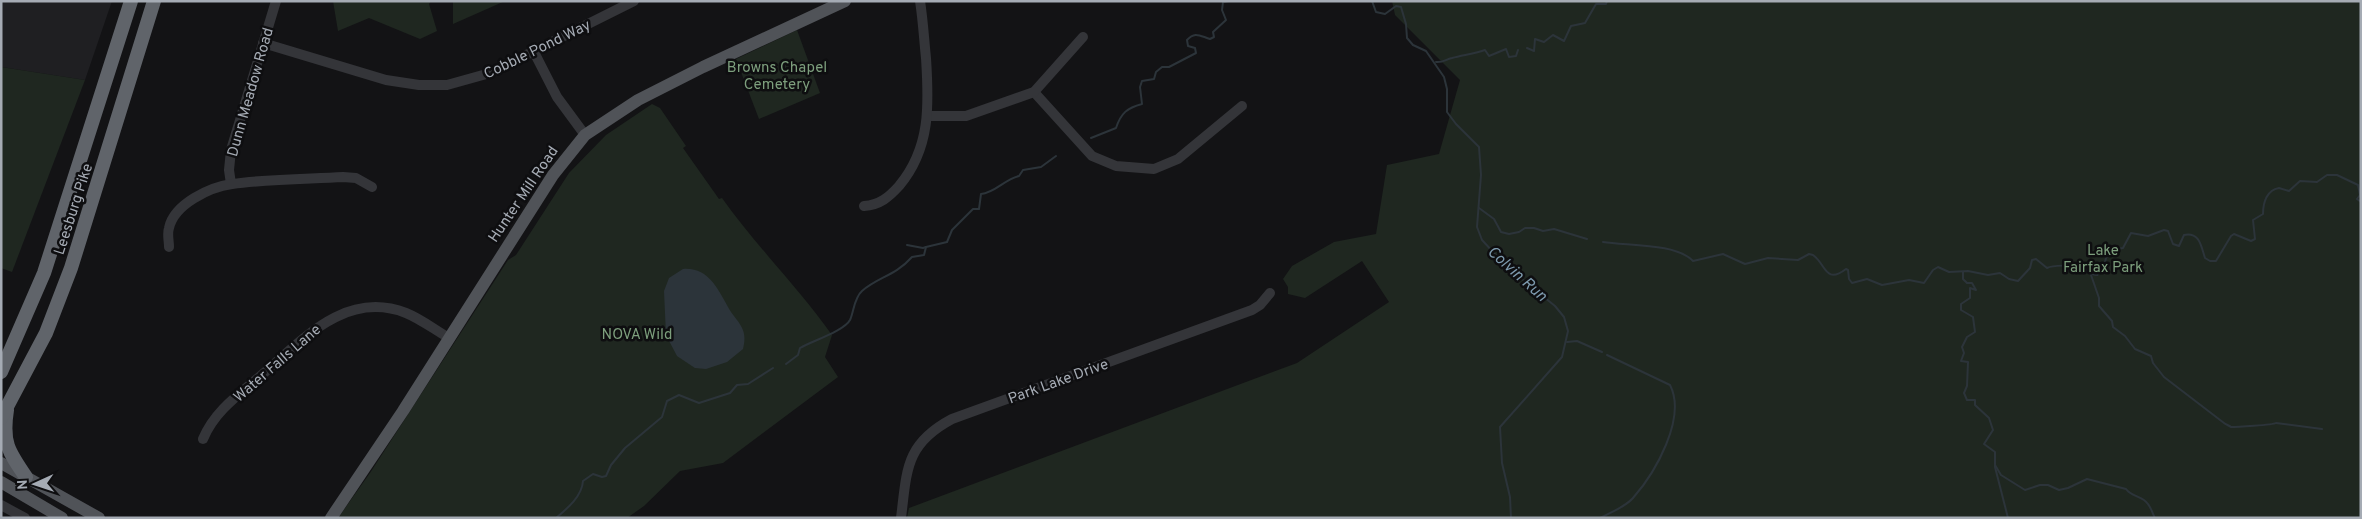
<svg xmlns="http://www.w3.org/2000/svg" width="2362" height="519" viewBox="0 0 2362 519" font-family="Overpass,sans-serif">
	<rect width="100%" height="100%" fill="#131315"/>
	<path fill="#1f1f22" d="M 1,1 L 112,1 L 85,80 L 1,67 Z"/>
	<g fill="#1f2720">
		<path d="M 333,1 L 431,1 L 429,4 L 437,31 L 420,39 L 369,18 L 338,31 Z"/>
		<path d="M 453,1 L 505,1 L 453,24 Z"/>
		<path d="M 1392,1 L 2361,1 L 2361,518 L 907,518 L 909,508 L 1297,363 L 1389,302 L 1362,261 L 1305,298 L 1288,294 L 1288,287 L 1283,279 L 1292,266 L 1334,242 L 1376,234 L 1387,165 L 1439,154 L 1460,80 L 1395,15 Z"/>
		<path d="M 797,30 L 820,93 L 759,119 L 736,59 Z"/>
		<path d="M 1,67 L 85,80 L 12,272 L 1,268 Z"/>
		<path d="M 652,104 L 660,108 L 686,146 L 683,148 L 719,199 L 722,198 C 756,246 798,287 832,335 L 825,357 L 838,377 L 723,463 L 680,471 L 644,506 L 627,518 L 338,518 L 370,473 L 508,260 L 516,255 L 569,173 L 606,135 Z"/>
	</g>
	<path fill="#2c343a" d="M 683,269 C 708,267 718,289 728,307 C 736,322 749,327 743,349 L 727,362 L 706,369 L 695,368 L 677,356 L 666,335 L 664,291 L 669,278 Z"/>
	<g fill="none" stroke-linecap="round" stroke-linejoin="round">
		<g stroke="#2c343a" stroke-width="2">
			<path d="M 1372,1 L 1376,12 L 1385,14 L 1396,6 L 1401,7 L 1406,24 L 1407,38 L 1413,45 L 1426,51 L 1444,77 L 1447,89 L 1447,112 L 1456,124 L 1479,147 L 1481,175 L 1477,227 L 1482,240 L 1506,266 L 1555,306 L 1564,317 L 1568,331 L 1562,357 L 1500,427 L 1502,463 L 1510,497 L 1511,518"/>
			<path d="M 1527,48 L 1534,51 L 1535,39 L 1544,42 L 1553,35 L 1564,41 L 1571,26 L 1585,23 L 1596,4 L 1606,4 L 1607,1"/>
			<path d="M 1436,62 C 1443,63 1446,59 1452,58 C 1463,55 1473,54 1485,50 L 1489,56 L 1506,49 L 1509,57 L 1516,56 L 1518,50"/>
			<path d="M 1091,138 L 1116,128 C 1121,113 1127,108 1142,104 L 1140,87 L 1142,81 L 1154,79 L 1156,72 L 1162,67 L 1169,67 L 1196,53 L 1195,48 L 1188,46 L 1187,40 C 1195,31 1200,36 1210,39 L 1214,37 L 1213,32 L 1226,20 L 1222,10 L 1223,2 L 1229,1"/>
			<path d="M 1479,208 L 1494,219 L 1501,232 L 1509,234 L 1519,232 L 1525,228 L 1534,228 L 1543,231 L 1554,229 L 1587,239"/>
			<path d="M 1603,242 C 1627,246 1676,243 1693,261 L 1723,254 L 1745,264 L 1768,258 L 1798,260 L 1809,254 L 1813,255 C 1826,264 1825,285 1846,269 L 1848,270 L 1849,279 L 1852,283 L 1867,279 L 1882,285 L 1909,280 L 1924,283 L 1933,270 L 1938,267 L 1949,272 L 1968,271 L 1988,275 L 2000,273 L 2009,279 L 2018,281 L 2030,268 L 2032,260 L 2036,259 L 2047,268 C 2053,265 2072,265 2080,267 C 2087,268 2089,275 2097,275 C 2108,269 2102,257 2111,251 C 2114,249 2119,249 2123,248 L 2131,233 L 2148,236 L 2164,230 L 2168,231 L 2173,244 L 2179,246 L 2184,235 C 2200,232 2201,246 2205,258 L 2210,261 L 2216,261 L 2231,236 L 2234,234 L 2251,241 L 2255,239 L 2253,220 L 2263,214 C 2263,202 2267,190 2279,188 L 2289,191 L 2300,181 L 2317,182 L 2327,175 L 2337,175 L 2358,185 L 2360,195 L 2357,199 L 2361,202"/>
			<path d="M 907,245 L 923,248 L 926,247"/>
			<path d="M 1963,272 L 1963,279 L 1967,283 L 1972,283 L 1976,290 L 1970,288 L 1970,298 L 1961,304 L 1961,310 L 1973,317 L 1975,332 L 1967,337 L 1962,347 L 1964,353 L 1961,361 L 1968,362 L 1967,386 L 1964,393 L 1967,400 L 1975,400 L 1975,405 L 1989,418 L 1993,430 L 1984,444 L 1995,452 L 1995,467 L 2008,518"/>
			<path d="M 2091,275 L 2099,298 L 2099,306 L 2112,321 L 2113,327 L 2125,336 L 2135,349 L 2151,356 L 2153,363 L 2164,377 L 2224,423 C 2225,424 2230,426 2231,427 C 2235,427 2273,425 2276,423 L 2322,429"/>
			<path d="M 1567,342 L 1577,341 L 1602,352"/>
			<path d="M 786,364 L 798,355 L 800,348 C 812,341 844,331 850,320 C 854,311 854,298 862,291 C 878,277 895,276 912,257 L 924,255 L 926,247 L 947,242 L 952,230 L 973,209 L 979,209 L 981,194 C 995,193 1005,179 1019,176 L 1023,170 L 1041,167 L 1056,156"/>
			<path d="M 1995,465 L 2001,475 L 2025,490 L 2040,485 L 2048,485 L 2059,490 L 2068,488 L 2087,479 L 2126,489 C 2130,495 2138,496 2144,500 C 2151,505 2151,511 2155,518"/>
			<path d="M 556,518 C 568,508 582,496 583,481 L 593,474 L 602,477 L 606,476 L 611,465 L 625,448 L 662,417 L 667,401 L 679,395 L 699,403 L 730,393 L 737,385 L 748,384 L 773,368"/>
			<path d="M 1600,518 C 1611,512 1624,508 1633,498 C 1655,473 1687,418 1670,385 L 1607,355"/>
		</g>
		<g stroke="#343539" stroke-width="10">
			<path d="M 263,43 L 386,80 L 419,85 L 447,85 L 490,73 L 634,1"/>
			<path d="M 534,52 L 557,97 L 585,135"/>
			<path d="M 1034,92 L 1092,156 L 1116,166 L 1154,169 L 1178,159 L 1242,106"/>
			<path d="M 928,116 L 966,116 L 1034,92 L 1083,37"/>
			<path d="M 231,184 L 229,170 L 231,150 L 276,1"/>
			<path d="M 864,206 C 880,205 889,197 899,186 C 931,148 929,104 926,58 C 924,39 923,20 920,1"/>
			<path d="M 169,247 C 169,241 167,234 169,228 C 174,204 210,187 232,184 C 268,179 307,179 343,177 L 356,178 L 372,187"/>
			<path d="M 203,439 C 215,410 241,393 264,373 C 304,338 347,290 406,313 C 421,319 435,330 449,338"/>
			<path d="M 1,505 L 25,518"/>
			<path d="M 901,518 C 907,470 905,444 952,419 L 1252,310 L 1260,305 L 1270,293"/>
		</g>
		<g stroke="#505358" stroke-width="12">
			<path d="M 1,463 L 99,518"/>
			<path d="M 1,482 L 62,518"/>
			<path d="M 331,518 L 403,411 L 553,175 L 585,135 L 638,100 L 703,67 L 845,1"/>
		</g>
		<g stroke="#60646a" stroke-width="14">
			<path d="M 1,372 L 44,273 L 131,1"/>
			<path d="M 7,410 C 2,442 8,451 26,477"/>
			<path d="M 1,418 L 46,333 L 71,268 L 154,1"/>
		</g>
	</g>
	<g text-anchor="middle" stroke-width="5" stroke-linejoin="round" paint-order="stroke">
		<g font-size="15" fill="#a5abb4" stroke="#0e0e10">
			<text transform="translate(537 49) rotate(-26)" y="5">Cobble Pond Way</text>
			<text transform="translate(250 92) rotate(-74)" y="5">Dunn Meadow Road</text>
			<text transform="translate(523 194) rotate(-56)" y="5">Hunter Mill Road</text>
			<text transform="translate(73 209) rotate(-72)" y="5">Leesburg Pike</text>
			<text transform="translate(277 363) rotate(-41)" y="5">Water Falls Lane</text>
			<text transform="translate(1058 381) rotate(-20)" y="5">Park Lake Drive</text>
		</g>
		<g font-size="15" fill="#7d9f7d" stroke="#0e0e10">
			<text x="777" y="72">Browns Chapel<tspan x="777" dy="17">Cemetery</tspan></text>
			<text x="2103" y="255">Lake<tspan x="2103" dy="17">Fairfax Park</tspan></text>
			<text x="637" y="339">NOVA Wild</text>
		</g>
		<g font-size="16" font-style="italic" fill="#7d9aae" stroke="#0e0e10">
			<text transform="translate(1518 273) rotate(42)" y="6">Colvin Run</text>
		</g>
	</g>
	<rect width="2362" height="519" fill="none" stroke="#a5abb4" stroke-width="5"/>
	<g transform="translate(35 484) rotate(267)" stroke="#0e0e10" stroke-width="4" paint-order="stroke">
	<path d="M0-4L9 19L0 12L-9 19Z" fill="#a5abb4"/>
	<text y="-8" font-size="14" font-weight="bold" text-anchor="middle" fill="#a5abb4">N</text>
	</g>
</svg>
